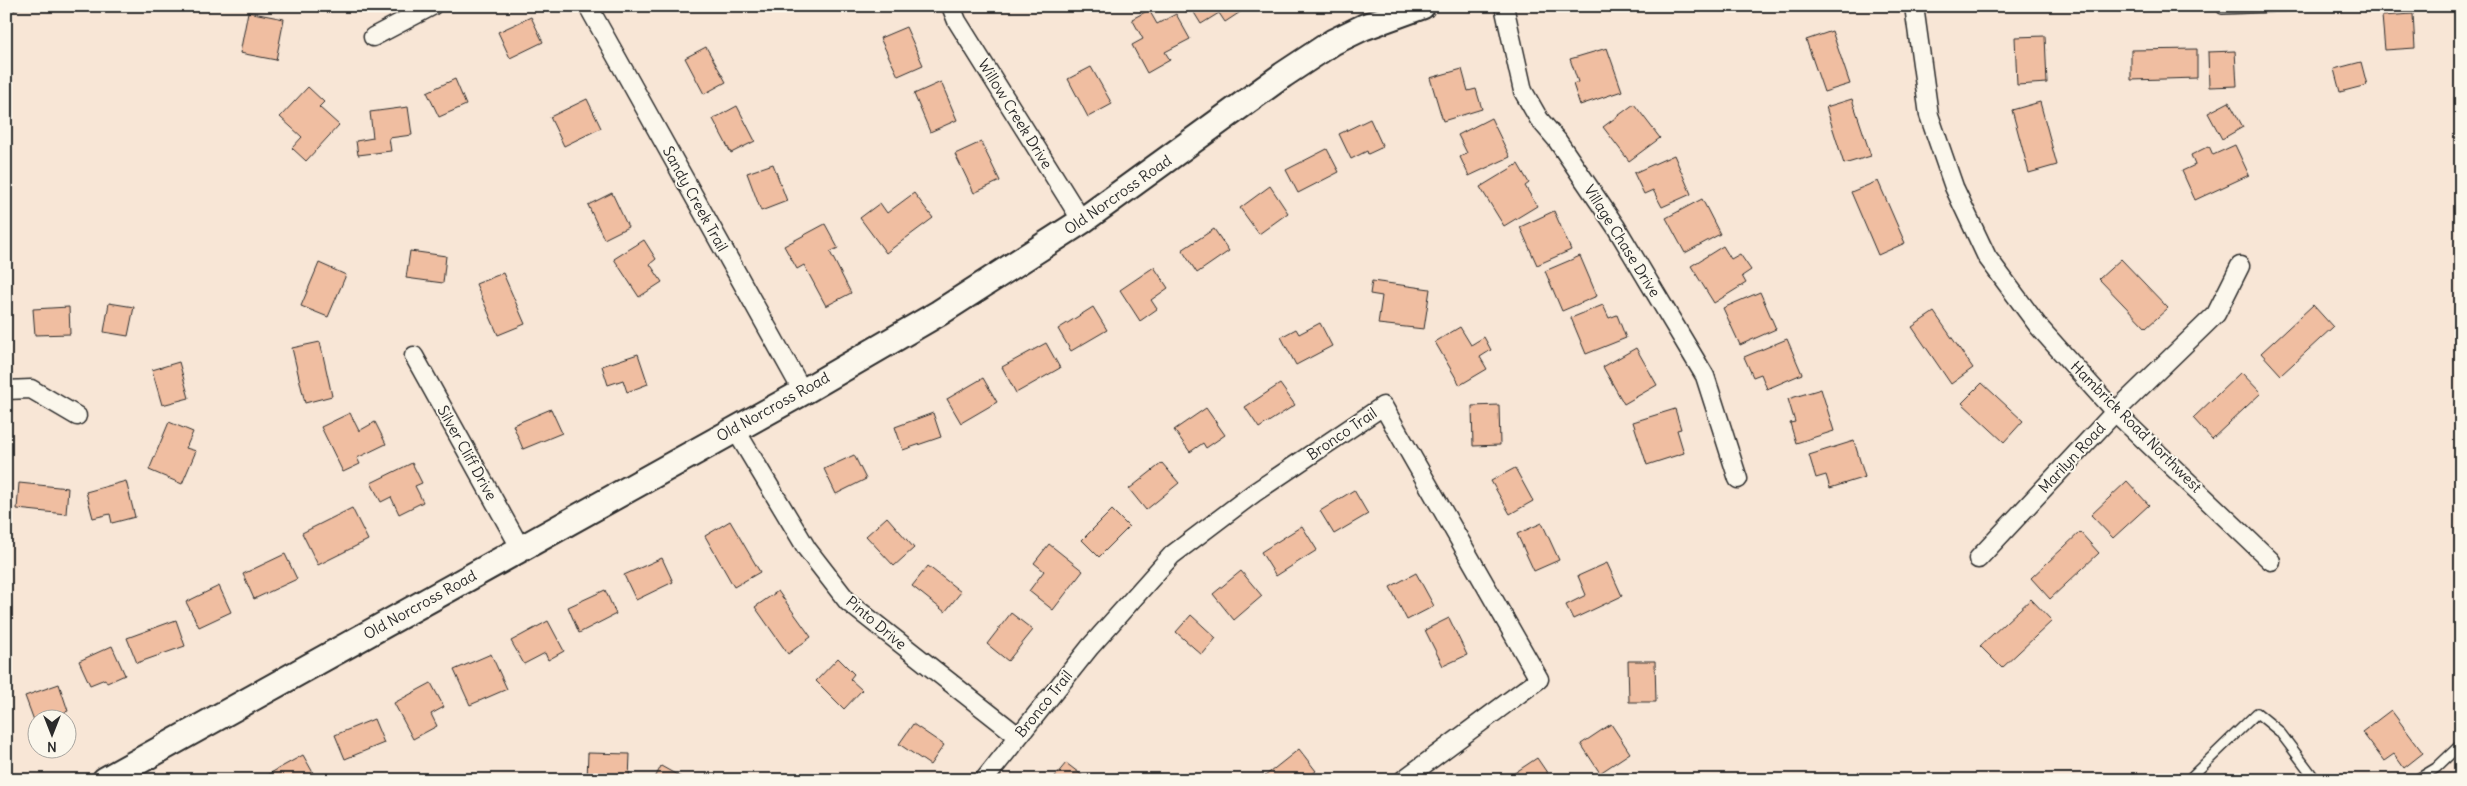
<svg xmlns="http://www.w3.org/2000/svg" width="2467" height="786" viewBox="0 0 2467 786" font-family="Delius,sans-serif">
	<rect width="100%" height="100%" fill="#f8e6d6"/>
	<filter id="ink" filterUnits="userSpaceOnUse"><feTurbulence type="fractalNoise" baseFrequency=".02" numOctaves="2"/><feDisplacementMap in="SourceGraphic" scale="10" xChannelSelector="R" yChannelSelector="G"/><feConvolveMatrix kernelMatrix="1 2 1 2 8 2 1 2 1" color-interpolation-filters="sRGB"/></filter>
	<g filter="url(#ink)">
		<g fill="#f0bea1" stroke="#2b2b2b">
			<path d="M 6,6 L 24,6 L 6,14 Z"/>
			<path d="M 1190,6 L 1247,6 L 1248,7 L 1225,22 L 1219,13 L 1201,24 Z"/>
			<path d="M 1149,10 L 1157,24 L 1176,14 L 1190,39 L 1165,52 L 1170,60 L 1147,73 L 1132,45 L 1143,39 L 1132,19 Z"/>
			<path d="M 248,12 L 284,19 L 276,60 L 240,53 Z"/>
			<path d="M 2413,14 L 2415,48 L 2385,50 L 2382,16 Z"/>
			<path d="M 531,17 L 543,42 L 510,58 L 498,32 Z"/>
			<path d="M 906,27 L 923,65 L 898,76 L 880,38 Z"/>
			<path d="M 1832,31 L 1850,84 L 1824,92 L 1806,40 Z"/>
			<path d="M 2045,36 L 2047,83 L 2017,85 L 2015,37 Z"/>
			<path d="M 706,47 L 726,82 L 704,94 L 685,58 Z"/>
			<path d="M 1607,48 L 1622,91 L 1580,105 L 1573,84 L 1578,82 L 1570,59 Z"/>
			<path d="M 2197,49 L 2197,78 L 2131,80 L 2131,50 Z"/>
			<path d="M 2235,51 L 2237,86 L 2209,87 L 2208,52 Z"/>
			<path d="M 2361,62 L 2367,85 L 2340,92 L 2334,69 Z"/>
			<path d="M 1091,67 L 1112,104 L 1088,117 L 1068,79 Z"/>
			<path d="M 1462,69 L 1468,91 L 1476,89 L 1482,109 L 1443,121 L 1430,78 Z"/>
			<path d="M 455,79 L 466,105 L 439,117 L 427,92 Z"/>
			<path d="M 941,82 L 957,120 L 930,132 L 914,94 Z"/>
			<path d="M 308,87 L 324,102 L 319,107 L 339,125 L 306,161 L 292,148 L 302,137 L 280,117 Z"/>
			<path d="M 587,99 L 601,128 L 564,146 L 550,117 Z"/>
			<path d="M 1852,99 L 1871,156 L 1844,164 L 1826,107 Z"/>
			<path d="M 2040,102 L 2057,165 L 2029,173 L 2012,110 Z"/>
			<path d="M 2229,102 L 2243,127 L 2222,139 L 2208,113 Z"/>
			<path d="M 1634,104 L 1660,138 L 1629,161 L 1603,127 Z"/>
			<path d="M 737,106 L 755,141 L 731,153 L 713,119 Z"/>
			<path d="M 408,107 L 412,135 L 389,138 L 391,151 L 358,155 L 356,141 L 373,138 L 370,112 Z"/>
			<path d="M 1491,118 L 1510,157 L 1469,176 L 1460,157 L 1467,153 L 1458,135 Z"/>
			<path d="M 1370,119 L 1383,147 L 1368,154 L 1367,151 L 1351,159 L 1339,134 Z"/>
			<path d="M 981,142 L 1000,181 L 974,193 L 955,154 Z"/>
			<path d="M 2235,145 L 2249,175 L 2195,200 L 2182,171 L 2195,165 L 2191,155 L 2209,146 L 2213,155 Z"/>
			<path d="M 1327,149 L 1339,172 L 1298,193 L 1286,170 Z"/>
			<path d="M 1674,155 L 1691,194 L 1662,207 L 1653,190 L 1644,194 L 1634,173 Z"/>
			<path d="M 773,164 L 787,201 L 761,211 L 747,173 Z"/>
			<path d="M 1518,164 L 1529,183 L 1525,186 L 1537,206 L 1504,226 L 1480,187 Z"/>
			<path d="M 1878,181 L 1905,243 L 1878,255 L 1851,192 Z"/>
			<path d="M 1270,186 L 1288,213 L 1259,234 L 1240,208 Z"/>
			<path d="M 612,193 L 628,227 L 604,239 L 588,205 Z"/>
			<path d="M 914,193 L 933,218 L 886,253 L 860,218 L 880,203 L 887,213 Z"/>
			<path d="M 1702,199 L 1720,234 L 1685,253 L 1666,218 Z"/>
			<path d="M 1554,211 L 1571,250 L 1537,265 L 1520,227 Z"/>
			<path d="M 825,224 L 838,248 L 830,252 L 851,293 L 826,306 L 804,265 L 797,269 L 784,246 Z"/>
			<path d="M 1214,229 L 1229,251 L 1197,273 L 1182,250 Z"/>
			<path d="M 644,240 L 656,259 L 650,264 L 662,282 L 639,297 L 614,259 Z"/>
			<path d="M 1723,246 L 1731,259 L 1740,254 L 1751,270 L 1742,276 L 1746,283 L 1714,303 L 1691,266 Z"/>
			<path d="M 410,251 L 446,256 L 443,283 L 406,278 Z"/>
			<path d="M 1580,256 L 1597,296 L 1562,311 L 1545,271 Z"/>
			<path d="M 2121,259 L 2168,308 L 2146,328 L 2099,279 Z"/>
			<path d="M 319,263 L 346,275 L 328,317 L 301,306 Z"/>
			<path d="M 1154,267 L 1168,288 L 1151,300 L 1157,309 L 1140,321 L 1120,290 Z"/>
			<path d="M 503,273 L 525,324 L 498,335 L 476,284 Z"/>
			<path d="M 1372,281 L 1430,289 L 1424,329 L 1378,324 L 1382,296 L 1370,294 Z"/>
			<path d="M 1760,292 L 1776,329 L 1740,345 L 1723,308 Z"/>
			<path d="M 109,303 L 134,307 L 128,336 L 104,332 Z"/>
			<path d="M 1603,305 L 1609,318 L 1617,315 L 1626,338 L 1586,354 L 1571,318 Z"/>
			<path d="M 2313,305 L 2333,327 L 2281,375 L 2261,353 Z"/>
			<path d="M 69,307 L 70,334 L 35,335 L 33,309 Z"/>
			<path d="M 1093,307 L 1107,330 L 1071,351 L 1058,329 Z"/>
			<path d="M 1934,312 L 1973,368 L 1951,384 L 1912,327 Z"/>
			<path d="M 1320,323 L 1332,346 L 1296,365 L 1281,337 L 1296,329 L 1299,334 Z"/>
			<path d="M 1460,327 L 1471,345 L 1484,337 L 1491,350 L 1480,357 L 1487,369 L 1460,385 L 1435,342 Z"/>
			<path d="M 1787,339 L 1802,374 L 1767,389 L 1761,374 L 1753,377 L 1744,357 Z"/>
			<path d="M 320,342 L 332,396 L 305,403 L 292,348 Z"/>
			<path d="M 1046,343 L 1060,368 L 1016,393 L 1002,367 Z"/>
			<path d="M 1636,348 L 1657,385 L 1624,404 L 1603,367 Z"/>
			<path d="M 638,354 L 648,384 L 627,392 L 623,380 L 608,385 L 602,366 Z"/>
			<path d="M 179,362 L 189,398 L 162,405 L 152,370 Z"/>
			<path d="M 2241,372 L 2261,393 L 2212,439 L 2193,418 Z"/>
			<path d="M 983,378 L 997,402 L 961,423 L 947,399 Z"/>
			<path d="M 1982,383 L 2023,421 L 2004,442 L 1962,403 Z"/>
			<path d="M 1280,384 L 1295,405 L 1259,428 L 1245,407 Z"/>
			<path d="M 1821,389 L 1834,431 L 1796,443 L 1790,423 L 1795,422 L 1788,399 Z"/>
			<path d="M 1499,405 L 1500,445 L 1473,446 L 1472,406 Z"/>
			<path d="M 1206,408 L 1225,435 L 1206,448 L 1203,443 L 1190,452 L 1174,430 Z"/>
			<path d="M 551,409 L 562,433 L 523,449 L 513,425 Z"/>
			<path d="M 1675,409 L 1681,429 L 1677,430 L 1684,453 L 1647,465 L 1633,422 Z"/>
			<path d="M 350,413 L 359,431 L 375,422 L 386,444 L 357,458 L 360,464 L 343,472 L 321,427 Z"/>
			<path d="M 933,413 L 941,437 L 903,450 L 895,427 Z"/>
			<path d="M 169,422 L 193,432 L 186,448 L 196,451 L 182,484 L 149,470 Z"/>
			<path d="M 1854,441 L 1865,477 L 1830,488 L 1826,475 L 1816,478 L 1809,455 Z"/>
			<path d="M 854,455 L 866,479 L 836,494 L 824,469 Z"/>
			<path d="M 412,463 L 422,483 L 415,486 L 423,502 L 399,514 L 391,497 L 381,502 L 371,483 Z"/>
			<path d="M 1162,463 L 1179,483 L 1146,510 L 1129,489 Z"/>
			<path d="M 1515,468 L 1533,501 L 1510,514 L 1491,481 Z"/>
			<path d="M 126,481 L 135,517 L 112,523 L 110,514 L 93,518 L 86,492 Z"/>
			<path d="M 2127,481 L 2149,505 L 2113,538 L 2091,515 Z"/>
			<path d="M 19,483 L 68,488 L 66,514 L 17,509 Z"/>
			<path d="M 1354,490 L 1368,514 L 1334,534 L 1320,511 Z"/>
			<path d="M 352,508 L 368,540 L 318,565 L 302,533 Z"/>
			<path d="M 1112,510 L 1129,527 L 1099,557 L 1082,540 Z"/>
			<path d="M 887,517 L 914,548 L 894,566 L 866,536 Z"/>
			<path d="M 730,521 L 760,572 L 734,587 L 705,536 Z"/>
			<path d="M 1542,523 L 1559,560 L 1534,571 L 1517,534 Z"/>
			<path d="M 1302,526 L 1317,550 L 1276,576 L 1261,552 Z"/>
			<path d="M 2080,532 L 2099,553 L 2050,599 L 2031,578 Z"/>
			<path d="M 1049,544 L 1083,571 L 1053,610 L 1029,591 L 1044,571 L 1034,563 Z"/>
			<path d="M 285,554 L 297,579 L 254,599 L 243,574 Z"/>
			<path d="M 662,558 L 673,582 L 636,600 L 624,575 Z"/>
			<path d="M 1607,563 L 1622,596 L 1573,619 L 1566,605 L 1586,595 L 1578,576 Z"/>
			<path d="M 928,566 L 961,592 L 945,612 L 912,586 Z"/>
			<path d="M 1241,571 L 1262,596 L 1234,620 L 1213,594 Z"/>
			<path d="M 1416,573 L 1434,606 L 1407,620 L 1390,587 Z"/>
			<path d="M 219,586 L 231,612 L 199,627 L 186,602 Z"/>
			<path d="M 605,590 L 616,614 L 579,633 L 568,607 Z"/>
			<path d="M 778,591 L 811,637 L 788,654 L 755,607 Z"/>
			<path d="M 2031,599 L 2052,621 L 2002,668 L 1980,646 Z"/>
			<path d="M 1011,613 L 1033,630 L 1008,661 L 987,644 Z"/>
			<path d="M 1191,615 L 1216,638 L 1202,655 L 1176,632 Z"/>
			<path d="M 1449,618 L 1467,655 L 1443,666 L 1425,630 Z"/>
			<path d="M 176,620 L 185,646 L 137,663 L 127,638 Z"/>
			<path d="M 548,621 L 564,651 L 548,660 L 545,653 L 524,664 L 511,641 Z"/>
			<path d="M 112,646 L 125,675 L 107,683 L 105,679 L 90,685 L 79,661 Z"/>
			<path d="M 491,654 L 507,689 L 470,705 L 454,670 Z"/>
			<path d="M 838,658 L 854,674 L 850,679 L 862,690 L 844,709 L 816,681 Z"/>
			<path d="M 1628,661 L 1655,661 L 1656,702 L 1629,702 Z"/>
			<path d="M 431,683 L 444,707 L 431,714 L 437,726 L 413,739 L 394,703 Z"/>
			<path d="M 59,684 L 68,711 L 47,718 L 38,718 L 38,722 L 35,723 L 25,696 Z"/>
			<path d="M 2391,710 L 2423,753 L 2404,768 L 2394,754 L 2384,761 L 2362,732 Z"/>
			<path d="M 374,719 L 384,743 L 345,759 L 335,735 Z"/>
			<path d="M 913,724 L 944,745 L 930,765 L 899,744 Z"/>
			<path d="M 1611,724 L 1630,753 L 1600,773 L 1581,744 Z"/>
			<path d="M 1299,749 L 1316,771 L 1305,780 L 1260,780 Z"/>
			<path d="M 588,753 L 630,754 L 629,780 L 587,780 Z"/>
			<path d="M 303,755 L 316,778 L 312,780 L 270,780 L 267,775 Z"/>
			<path d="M 1537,758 L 1552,780 L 1504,780 Z"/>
			<path d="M 1066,763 L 1087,779 L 1087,780 L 1052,780 Z"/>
			<path d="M 661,766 L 686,780 L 654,780 Z"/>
		</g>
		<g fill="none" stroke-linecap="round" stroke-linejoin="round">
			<defs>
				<g id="lane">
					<path d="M 2220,6 L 2222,9 L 2298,6"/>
					<path d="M 2188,780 L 2257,713 L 2279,731 L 2316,780"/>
					<path d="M 2416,780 L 2436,768 L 2461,744"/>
				</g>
				<g id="street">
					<path d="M 588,6 L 803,392"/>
					<path d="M 951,6 L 957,21 L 1082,221"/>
					<path d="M 1504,6 L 1523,91 L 1539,119 L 1557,140 L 1616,227 L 1705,376 L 1738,479"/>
					<path d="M 1914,6 L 1929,115 L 1954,187 L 1987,257 L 2039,327 L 2115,412 L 2271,561"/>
					<path d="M 373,37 L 432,6"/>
					<path d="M 414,356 L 521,549"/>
					<path d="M 6,390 L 31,389 L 77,416"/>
					<path d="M 735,429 L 807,549 L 848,602 L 1018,736"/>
					<path d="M 1978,559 L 2115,412 L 2216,314 L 2240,266"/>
					<path d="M 984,780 L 1090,647 L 1172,555 L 1254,493 L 1383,406 L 1539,679 L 1403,780"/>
				</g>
				<path id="secondary" d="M 105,780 L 803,392 L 939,313 L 1082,221 L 1283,75 L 1333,42 L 1364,27 L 1422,6"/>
			</defs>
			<use href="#lane" stroke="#2b2b2b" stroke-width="12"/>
			<use href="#street" stroke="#2b2b2b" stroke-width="21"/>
			<use href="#secondary" stroke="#2b2b2b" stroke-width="29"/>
			<use href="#lane" stroke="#fbf7ec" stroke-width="9"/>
			<use href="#street" stroke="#fbf7ec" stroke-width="18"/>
			<use href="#secondary" stroke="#fbf7ec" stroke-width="25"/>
		</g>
	</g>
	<g text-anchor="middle" stroke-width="4" stroke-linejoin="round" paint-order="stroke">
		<g font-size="15" fill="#2b2b2b" stroke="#fbf7ec">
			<text transform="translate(1015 114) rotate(58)" y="5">Willow Creek Drive</text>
			<text transform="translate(1118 195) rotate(-35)" y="5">Old Norcross Road</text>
			<text transform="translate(695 199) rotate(61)" y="5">Sandy Creek Trail</text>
			<text transform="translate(1622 241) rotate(58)" y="5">Village Chase Drive</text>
			<text transform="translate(773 407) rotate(-29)" y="5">Old Norcross Road</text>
			<text transform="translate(2136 427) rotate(45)" y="5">Hambrick Road Northwest</text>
			<text transform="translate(1342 434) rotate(-34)" y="5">Bronco Trail</text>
			<text transform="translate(467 453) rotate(61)" y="5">Silver Cliff Drive</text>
			<text transform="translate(2072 458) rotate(-47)" y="5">Marilyn Road</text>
			<text transform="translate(420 605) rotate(-29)" y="5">Old Norcross Road</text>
			<text transform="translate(876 623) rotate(40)" y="5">Pinto Drive</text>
			<text transform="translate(1044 704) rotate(-51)" y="5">Bronco Trail</text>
		</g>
	</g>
	<rect width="2467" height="786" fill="none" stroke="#fbf7ec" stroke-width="25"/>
	<rect x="12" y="12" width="2442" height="761" fill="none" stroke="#2b2b2b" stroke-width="2" filter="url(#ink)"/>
	<g transform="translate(52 734) rotate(180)"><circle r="24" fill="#fbf7ec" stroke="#a8a59f"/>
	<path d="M0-4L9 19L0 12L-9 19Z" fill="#2b2b2b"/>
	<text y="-8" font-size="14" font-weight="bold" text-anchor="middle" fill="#2b2b2b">N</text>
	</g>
</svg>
